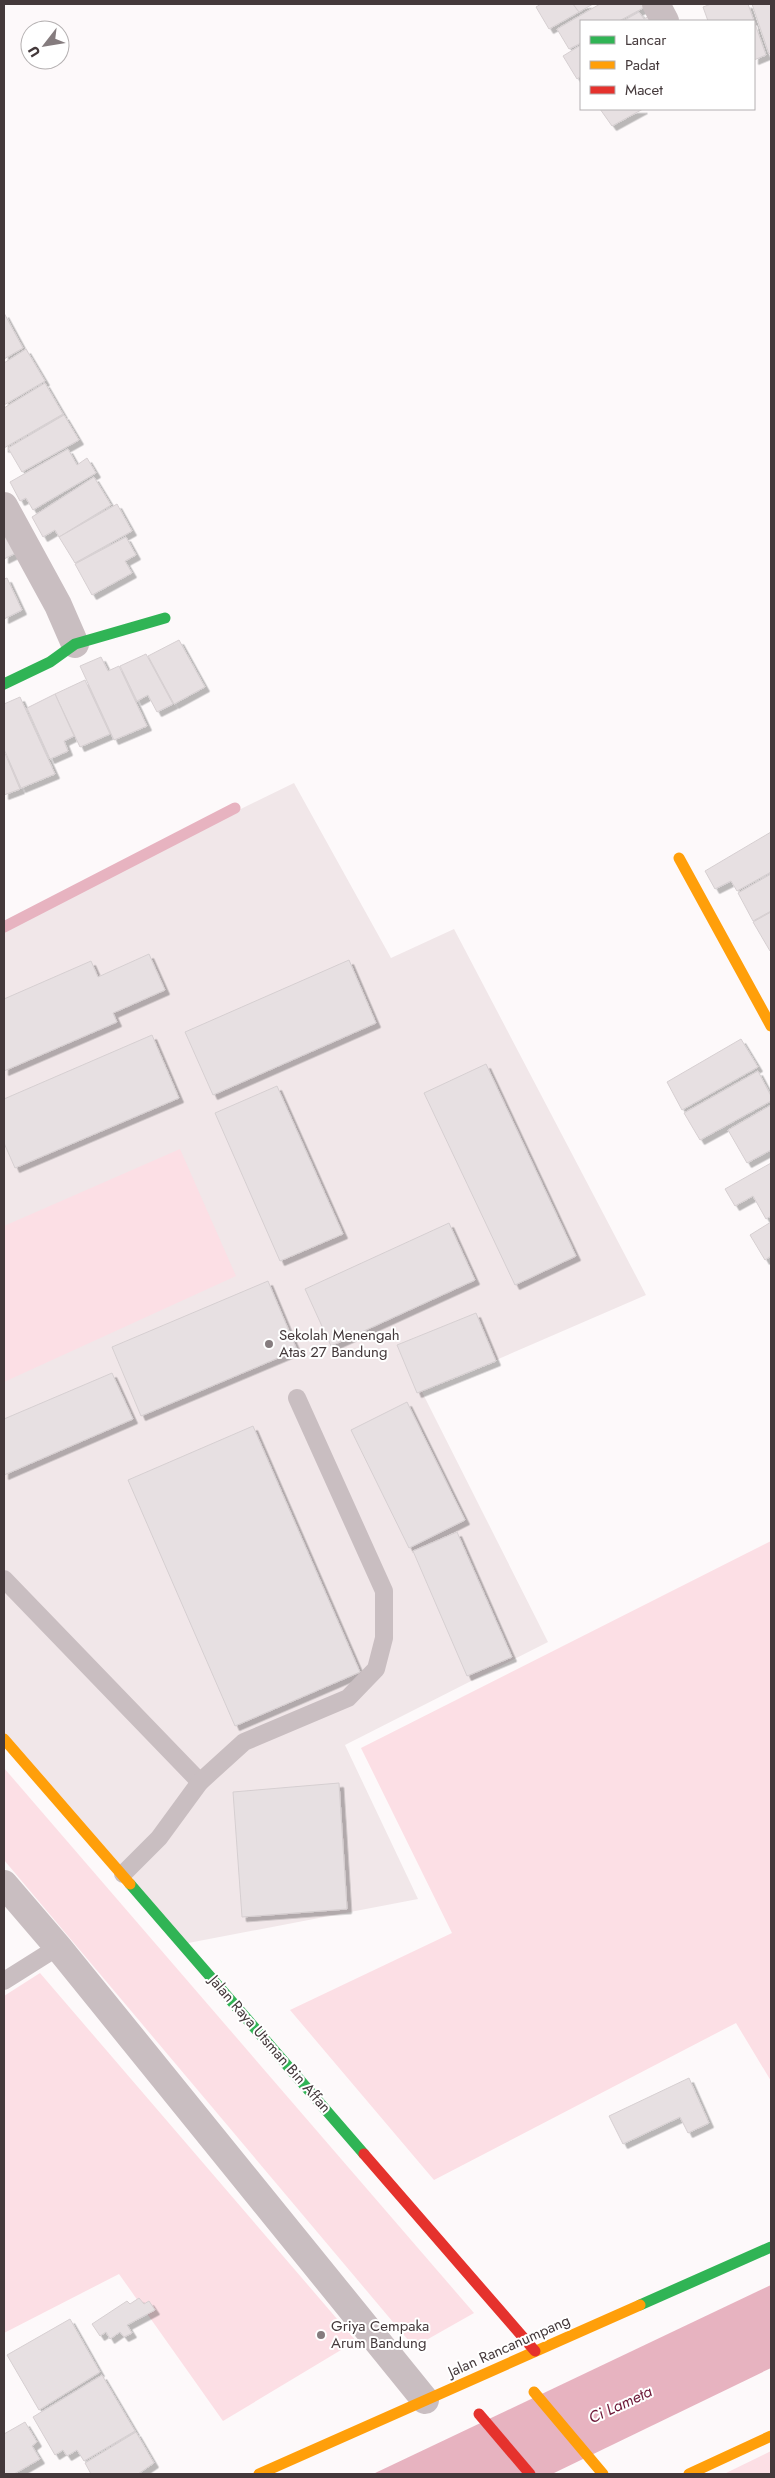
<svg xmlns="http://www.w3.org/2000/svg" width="775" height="2478" viewBox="0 0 775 2478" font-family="Jost,sans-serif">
	<defs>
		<filter id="shadow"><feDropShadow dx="4.5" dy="4.5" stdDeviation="0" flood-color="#0004"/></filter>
	</defs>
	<rect width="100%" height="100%" fill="#fdf9fa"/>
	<path fill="#f1e7e9" d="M 294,783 L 391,958 L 454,929 L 646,1295 L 422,1392 L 548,1642 L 345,1745 L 418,1899 L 183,1944 L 4,1733 L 4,925 Z"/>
	<g fill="#fcdfe5">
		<path d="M 180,1149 L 236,1276 L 4,1382 L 4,1226 Z"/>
		<path d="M 771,1541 L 771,2081 L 736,2023 L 434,2180 L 290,2010 L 452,1933 L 361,1748 Z"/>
		<path d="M 4,1768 L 474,2313 L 414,2347 L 4,1860 Z"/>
		<path d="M 40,1973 L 356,2341 L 223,2421 L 119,2274 L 4,2333 L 4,1996 Z"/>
		<path d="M 771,2451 L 771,2474 L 724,2474 Z"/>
	</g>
	<path fill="#e7b3c0" d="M 771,2285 L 771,2368 L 552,2474 L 373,2474 Z"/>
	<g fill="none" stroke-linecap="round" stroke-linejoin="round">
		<path stroke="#e7b3c0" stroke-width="11" d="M 4,927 L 235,808"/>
	</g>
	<g fill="#e7e0e2" stroke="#d6cfd1" filter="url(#shadow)">
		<path d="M 541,4 L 573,4 L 579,12 L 549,29 L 536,7 Z"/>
		<path d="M 573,4 L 593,4 L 579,12 Z"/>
		<path d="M 600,4 L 646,4 L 647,6 L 619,21 L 581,21 L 581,43 L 569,49 L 557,29 Z"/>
		<path d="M 711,4 L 748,4 L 766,55 L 754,60 L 754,21 L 708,21 L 703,7 Z"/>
		<path d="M 752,4 L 771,4 L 771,53 L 769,54 Z"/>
		<path d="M 639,12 L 644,19 L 653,14 L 658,21 L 623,21 Z"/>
		<path d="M 581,45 L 581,76 L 577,79 L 563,56 Z"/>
		<path d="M 600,109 L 643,109 L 612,126 Z"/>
		<path d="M 4,313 L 23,348 L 4,359 Z"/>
		<path d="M 26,349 L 45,381 L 4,405 L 4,363 Z"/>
		<path d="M 45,383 L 63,414 L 4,448 L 4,408 Z"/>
		<path d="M 64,415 L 79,440 L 22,472 L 8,448 Z"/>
		<path d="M 68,449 L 77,465 L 87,458 L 96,473 L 33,510 L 26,498 L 20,501 L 10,482 Z"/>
		<path d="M 94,477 L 111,505 L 59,537 L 55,530 L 43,537 L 32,517 Z"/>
		<path d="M 117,504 L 132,531 L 75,563 L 59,537 Z"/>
		<path d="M 4,531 L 16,553 L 4,559 Z"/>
		<path d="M 126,537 L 136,555 L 125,561 L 132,573 L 92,595 L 75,564 Z"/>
		<path d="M 7,578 L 22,610 L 4,619 L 4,579 Z"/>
		<path d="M 179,640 L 205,687 L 174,704 L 148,656 Z"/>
		<path d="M 146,654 L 173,704 L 157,712 L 148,695 L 137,701 L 120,666 Z"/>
		<path d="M 101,657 L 108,671 L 119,666 L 147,726 L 114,740 L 80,666 Z"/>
		<path d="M 85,680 L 110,734 L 80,747 L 55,694 Z"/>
		<path d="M 55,694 L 74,736 L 64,741 L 68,751 L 50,759 L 27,708 Z"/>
		<path d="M 20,697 L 55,774 L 21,788 L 4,749 L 4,704 Z"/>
		<path d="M 4,751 L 20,789 L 4,795 Z"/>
		<path d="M 771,832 L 771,872 L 737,891 L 731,881 L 715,889 L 705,871 Z"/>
		<path d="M 771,874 L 771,911 L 753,921 L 738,893 Z"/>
		<path d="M 771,912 L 771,951 L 770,951 L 753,922 Z"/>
		<path d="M 149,954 L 165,990 L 113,1013 L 117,1022 L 4,1071 L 4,999 L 91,961 L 98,977 Z"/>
		<path d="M 349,960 L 376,1023 L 213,1095 L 185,1032 Z"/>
		<path d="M 152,1035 L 179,1098 L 15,1168 L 4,1143 L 4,1099 Z"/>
		<path d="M 741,1039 L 758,1067 L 682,1110 L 667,1082 Z"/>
		<path d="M 486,1064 L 576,1256 L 515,1285 L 424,1093 Z"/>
		<path d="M 758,1071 L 771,1096 L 771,1101 L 700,1140 L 684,1113 Z"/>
		<path d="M 277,1086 L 343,1234 L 280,1261 L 215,1113 Z"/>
		<path d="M 771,1105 L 771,1150 L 747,1163 L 728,1130 Z"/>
		<path d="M 771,1163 L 771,1216 L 766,1219 L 753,1196 L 735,1206 L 725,1189 Z"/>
		<path d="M 771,1222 L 771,1256 L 765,1260 L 750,1235 Z"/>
		<path d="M 449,1223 L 475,1280 L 331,1346 L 305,1289 Z"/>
		<path d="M 268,1281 L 297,1350 L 141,1416 L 112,1347 Z"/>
		<path d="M 476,1313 L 496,1361 L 417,1393 L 397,1345 Z"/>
		<path d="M 112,1373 L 133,1419 L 4,1475 L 4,1419 Z"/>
		<path d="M 407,1402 L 465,1520 L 409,1548 L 351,1430 Z"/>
		<path d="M 253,1426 L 360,1672 L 235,1726 L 128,1480 Z"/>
		<path d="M 457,1532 L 512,1657 L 467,1676 L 413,1551 Z"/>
		<path d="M 339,1783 L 347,1909 L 242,1917 L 233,1792 Z"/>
		<path d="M 689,2078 L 709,2123 L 688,2133 L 680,2117 L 623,2144 L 609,2116 Z"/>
		<path d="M 139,2298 L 144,2304 L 149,2301 L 155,2310 L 127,2325 L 132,2333 L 124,2337 L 120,2332 L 110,2339 L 106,2332 L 100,2336 L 92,2324 L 127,2301 L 130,2304 Z"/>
		<path d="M 70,2319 L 100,2372 L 39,2410 L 7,2355 Z"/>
		<path d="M 102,2375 L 135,2431 L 84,2461 L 77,2450 L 67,2456 L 63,2450 L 55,2455 L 33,2417 Z"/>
		<path d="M 25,2422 L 37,2442 L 32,2446 L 40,2459 L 14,2474 L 4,2474 L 4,2434 Z"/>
		<path d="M 136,2432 L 154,2463 L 138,2474 L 91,2474 L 85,2463 Z"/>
	</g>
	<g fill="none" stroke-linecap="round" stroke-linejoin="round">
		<g stroke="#c9bec1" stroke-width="18">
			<path d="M 4,1579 L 200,1782"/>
			<path d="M 123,1874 L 159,1838 L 200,1782 L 244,1742 L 348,1698 L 376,1669 L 384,1638 L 384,1591 L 297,1398"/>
			<path d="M 4,1981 L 58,1947"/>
		</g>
		<g stroke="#c9bec1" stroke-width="28">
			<path d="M 656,4 L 665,21"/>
			<path d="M 4,506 L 58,605 L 75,644"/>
			<path d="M 4,1884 L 58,1947 L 425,2400"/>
		</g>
		<g stroke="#30b455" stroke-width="11">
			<path d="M 4,684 L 50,662 L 75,644 L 165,618"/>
			<path d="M 130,1884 L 364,2154"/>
			<path d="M 640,2305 L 771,2247"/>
		</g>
		<g stroke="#ff9f0a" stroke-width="11">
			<path d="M 679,858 L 771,1026"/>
			<path d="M 4,1739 L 130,1884"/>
			<path d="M 534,2392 L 603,2474"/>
			<path d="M 259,2474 L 640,2305"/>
			<path d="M 689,2474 L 771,2436"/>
		</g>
		<g stroke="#e5322d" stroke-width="11">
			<path d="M 364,2154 L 535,2351"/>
			<path d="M 479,2414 L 530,2474"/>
		</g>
	</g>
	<g fill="#857c7e" stroke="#fff" stroke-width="2">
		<circle cx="269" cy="1344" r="5"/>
		<circle cx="321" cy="2335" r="5"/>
	</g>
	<g text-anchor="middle" stroke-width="4" stroke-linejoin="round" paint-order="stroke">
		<g font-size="15" fill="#44393b" stroke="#fff" text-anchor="start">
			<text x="279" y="1340">Sekolah Menengah<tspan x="279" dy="17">Atas 27 Bandung</tspan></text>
			<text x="331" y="2331">Griya Cempaka<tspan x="331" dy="17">Arum Bandung</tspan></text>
		</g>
		<g font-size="15" fill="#44393b" stroke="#fff">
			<text transform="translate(270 2044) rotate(49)" y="5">Jalan Raya Utsman Bin Affan</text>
			<text transform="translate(509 2346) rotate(-24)" y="5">Jalan Rancanumpang</text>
		</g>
		<g font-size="16" font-style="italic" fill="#6d1938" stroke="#fff">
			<text transform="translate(620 2404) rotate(-25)" y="6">Ci Lameta</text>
		</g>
	</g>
	<rect width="775" height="2478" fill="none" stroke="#44393b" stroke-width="10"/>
	<rect x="580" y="20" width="175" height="90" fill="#ffffff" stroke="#b4b0b1"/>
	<rect x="590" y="36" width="25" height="8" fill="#30b455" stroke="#b4b0b1"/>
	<text x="625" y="45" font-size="15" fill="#44393b">Lancar</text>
	<rect x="590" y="61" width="25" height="8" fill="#ff9f0a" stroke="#b4b0b1"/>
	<text x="625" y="70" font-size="15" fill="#44393b">Padat</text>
	<rect x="590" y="86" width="25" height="8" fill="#e5322d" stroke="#b4b0b1"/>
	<text x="625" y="95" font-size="15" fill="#44393b">Macet</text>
	<g transform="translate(45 45) rotate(239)"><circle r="24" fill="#ffffff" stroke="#b4b0b1"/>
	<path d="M0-4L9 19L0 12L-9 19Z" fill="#857c7e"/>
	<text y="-8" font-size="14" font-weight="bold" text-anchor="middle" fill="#44393b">U</text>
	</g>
</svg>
